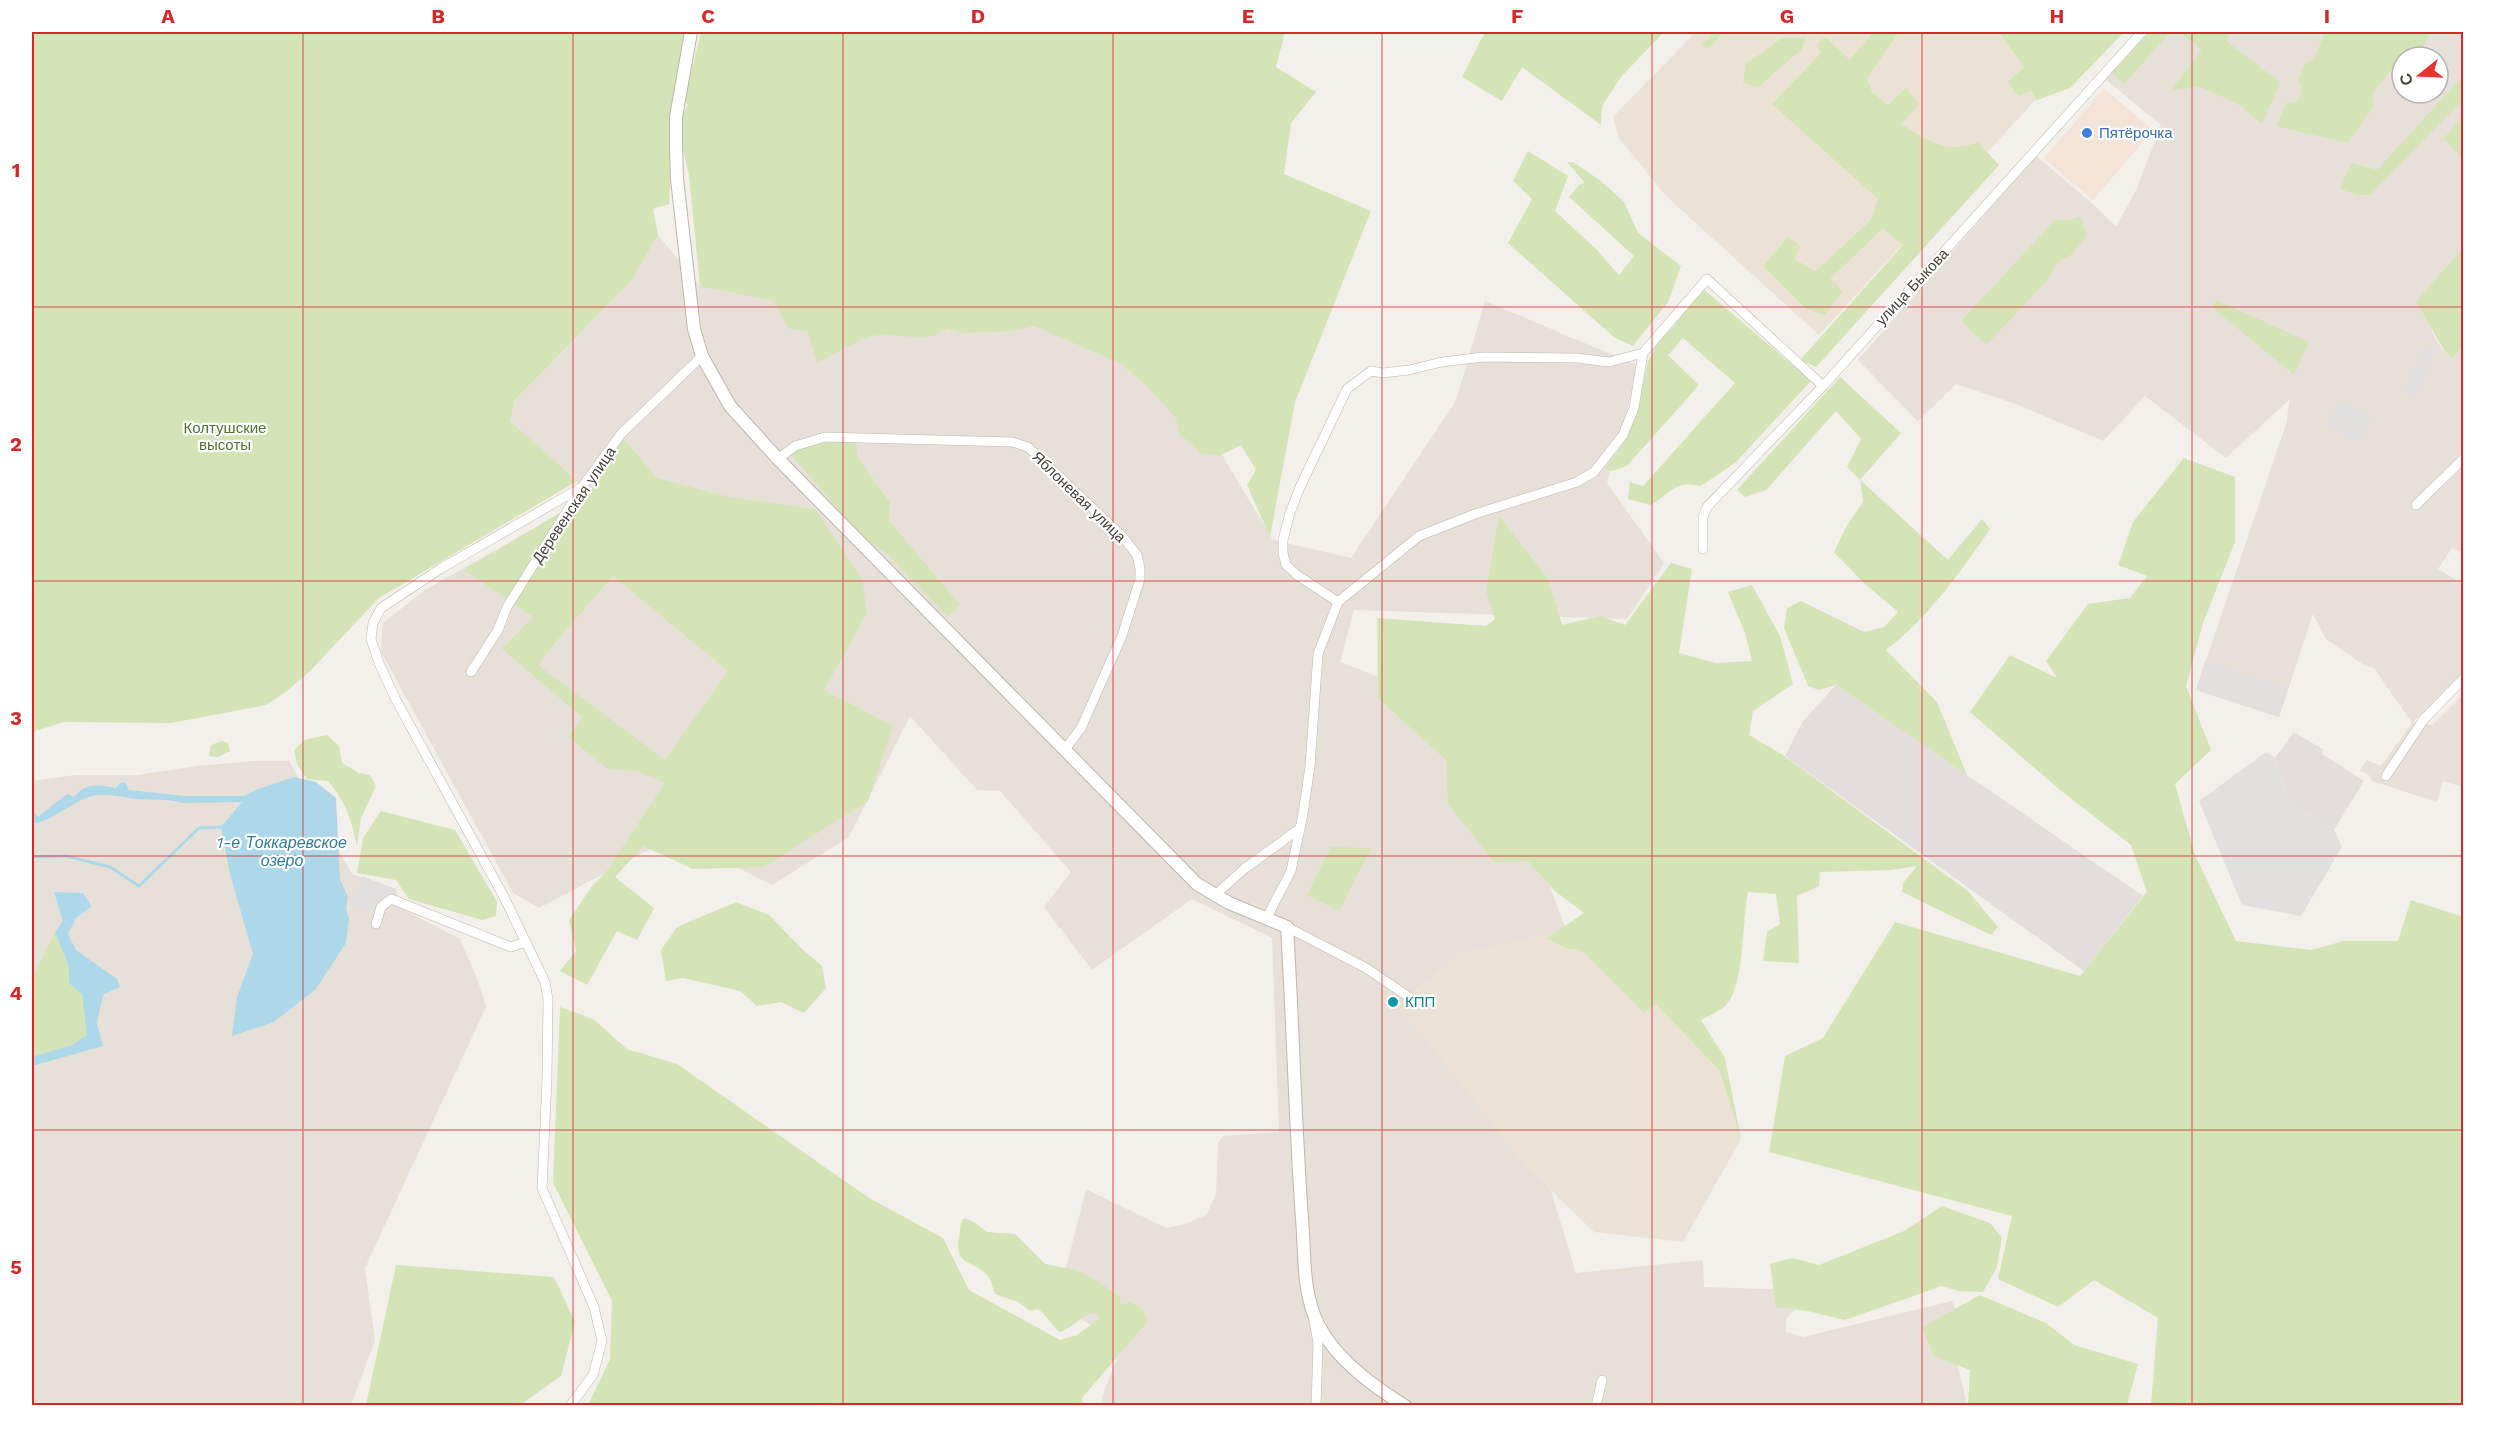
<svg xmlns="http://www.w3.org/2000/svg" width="2495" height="1437" viewBox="0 0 2495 1437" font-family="'Work Sans',sans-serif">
	<rect width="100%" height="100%" fill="#f3efea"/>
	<g fill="#e7e0d8" fill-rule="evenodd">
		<path d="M 2148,32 L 2463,32 L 2463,248 L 2417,302 L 2428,321 L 2435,339 L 2451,360 L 2463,347 L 2463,552 L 2452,548 L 2438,569 L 2463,584 L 2463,673 L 2413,722 L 2432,725 L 2463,694 L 2463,787 L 2443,781 L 2437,802 L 2372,781 L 2369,775 L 2360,770 L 2367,760 L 2381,766 L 2412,723 L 2374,668 L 2364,665 L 2326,639 L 2313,614 L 2279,717 L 2196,690 L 2286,424 L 2290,399 L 2226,458 L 2145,396 L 2103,441 L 2016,404 L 1956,384 L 1918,421 L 1858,360 L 2036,156 L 2094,205 L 2116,227 L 2136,190 L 2161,125 L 2105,79 ZM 2402,57 L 2438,57 L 2438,93 L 2402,93 Z"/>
		<path d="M 658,235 L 700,286 L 1073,311 L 1190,401 L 1273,540 L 1351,558 L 1456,401 L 1485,301 L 1639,366 L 1607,483 L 1664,563 L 1627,619 L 1354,610 L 1340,662 L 1384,679 L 1530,834 L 1573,947 L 1461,953 L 1398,1006 L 1541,1158 L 1576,1273 L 1703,1260 L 1704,1287 L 1824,1291 L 1801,1302 L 1786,1319 L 1786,1332 L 1803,1337 L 1952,1301 L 1964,1329 L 1953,1344 L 1967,1405 L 1103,1405 L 1102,1397 L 1124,1340 L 1056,1308 L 1086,1189 L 1166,1228 L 1182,1225 L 1206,1215 L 1216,1195 L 1218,1142 L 1224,1136 L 1279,1132 L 1272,938 L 1192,899 L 1092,970 L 1044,907 L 1071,872 L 1000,791 L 977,790 L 910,716 L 849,837 L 772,885 L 675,836 L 539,908 L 513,893 L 381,652 L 383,623 L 425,590 L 587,498 L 576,481 L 510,421 L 515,400 L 632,280 Z"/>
		<path d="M 252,761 L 289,761 L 352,874 L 397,891 L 400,908 L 460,939 L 478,981 L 486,1007 L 365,1268 L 375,1341 L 351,1405 L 32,1405 L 32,781 L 76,775 L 138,775 L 197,766 Z"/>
	</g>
	<path fill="#f3e4d7" d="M 2104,89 L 2153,130 L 2093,200 L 2044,158 Z"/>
	<g fill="#e3dedb">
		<path d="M 1836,685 L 2143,896 L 2084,971 L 1785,756 L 1803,721 Z"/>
		<path d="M 2294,732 L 2324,750 L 2322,754 L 2364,781 L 2334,830 L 2289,801 L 2275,758 Z"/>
	</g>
	<g fill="#ebe2d5">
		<path d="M 1696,32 L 2098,32 L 1819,335 L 1665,195 L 1619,138 L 1613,117 Z"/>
		<path d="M 1547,934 L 1547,938 L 1567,949 L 1581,950 L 1644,1013 L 1656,1003 L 1719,1070 L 1741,1139 L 1683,1242 L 1594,1232 L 1523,1163 L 1431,1045 L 1397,1007 L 1461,953 Z"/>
	</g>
	<g fill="#d4e4b6" fill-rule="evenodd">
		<path d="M 32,32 L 684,32 L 676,86 L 685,98 L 701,32 L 1285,32 L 1276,67 L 1316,92 L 1291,123 L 1284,174 L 1371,211 L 1295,402 L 1270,537 L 1247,485 L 1256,470 L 1241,445 L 1219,456 L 1201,453 L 1179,433 L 1176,418 L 1145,384 L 1120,363 L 1034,326 L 1011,331 L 963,333 L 947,328 C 928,345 901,333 878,335 C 864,336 831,356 817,363 L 808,332 L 788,328 L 774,301 L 700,286 L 689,175 L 677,124 L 688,105 L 675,91 L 669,204 L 653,209 L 658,235 L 632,280 L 515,400 L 510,421 L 577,481 L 379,598 L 310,671 L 287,691 L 266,705 L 171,723 L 64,722 L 32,732 Z"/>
		<path d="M 1485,32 L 1664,32 L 1621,77 L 1602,106 L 1601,125 L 1522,67 L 1502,101 L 1462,77 Z"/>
		<path d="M 1713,32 L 1724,32 L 1710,47 L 1705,48 L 1702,42 L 1708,40 Z"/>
		<path d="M 1873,32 L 1899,32 L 1867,78 L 1872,92 L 1888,105 L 1906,88 L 1920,104 L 1901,124 C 1927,140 1947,155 1978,142 L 1999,165 L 1816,367 L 1800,360 L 1903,245 L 1883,228 L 1830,279 L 1837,284 L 1842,292 L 1825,315 L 1806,309 L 1763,266 L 1788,237 L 1801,246 L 1794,259 L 1816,271 L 1870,221 L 1878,199 L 1772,104 L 1821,53 L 1816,45 L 1825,37 L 1850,60 Z"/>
		<path d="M 1999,32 L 2124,32 L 2070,88 L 2037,100 L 2031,91 L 2018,96 L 2008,82 L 2024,67 Z"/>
		<path d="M 2150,32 L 2170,32 L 2124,84 L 2112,73 Z"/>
		<path d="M 2180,32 L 2231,32 L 2226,41 L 2280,82 L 2262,124 L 2238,104 L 2198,86 L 2171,91 L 2202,50 Z"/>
		<path d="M 2320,32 L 2431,32 L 2422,48 L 2414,57 L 2402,57 L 2402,68 L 2392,69 L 2372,94 L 2374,106 L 2348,143 L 2277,126 L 2286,103 L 2294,103 L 2303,92 L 2298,79 L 2306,63 L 2314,58 L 2324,35 Z"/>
		<path d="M 1782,38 L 1806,38 L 1801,50 L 1758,87 L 1743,83 L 1746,64 Z"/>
		<path d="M 2463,76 L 2463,100 L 2370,195 L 2357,195 L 2341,189 L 2345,176 L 2352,163 L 2377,170 Z"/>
		<path d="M 2463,116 L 2463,158 L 2443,139 Z"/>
		<path d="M 1528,151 L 1568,176 L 1555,211 L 1597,250 L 1619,275 L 1634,256 L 1569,197 L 1579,185 L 1585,183 L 1567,162 L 1573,162 L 1601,181 L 1624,202 L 1638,233 L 1681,266 L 1668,302 L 1633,346 L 1615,338 L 1508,243 L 1532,199 L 1513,181 Z"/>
		<path d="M 2080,216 L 2087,235 L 2072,254 L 2058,262 L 2046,282 L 1987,344 L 1972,333 L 1962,320 L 2055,220 L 2067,220 Z"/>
		<path d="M 2463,248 L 2463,347 L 2451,360 C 2437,341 2429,322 2416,302 Z"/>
		<path d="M 1701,287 L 1811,381 L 1735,463 L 1701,486 C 1674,480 1672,492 1651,505 L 1628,499 L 1630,482 L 1643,486 L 1735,383 L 1683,338 L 1668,355 L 1699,385 L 1627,466 L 1612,471 L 1605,469 L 1622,445 L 1638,410 L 1647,364 L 1657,343 L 1674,326 Z"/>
		<path d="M 2216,300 L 2309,342 L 2294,375 L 2213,308 Z"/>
		<path d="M 1840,377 L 1901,433 L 1860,480 L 1948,560 L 1982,519 L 1990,529 C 1959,574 1929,617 1886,650 L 1937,702 L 1967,775 L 1836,685 L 1819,690 L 1808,686 L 1784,628 L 1787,608 L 1801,601 L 1864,632 L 1884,627 L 1898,612 L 1863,582 L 1834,552 L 1846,527 L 1863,502 L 1860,480 L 1847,467 L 1861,439 L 1836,411 L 1766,490 L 1745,497 L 1737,490 Z"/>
		<path d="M 622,437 L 657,478 L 729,497 L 815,509 L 862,579 L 867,613 L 824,690 L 893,726 L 868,801 L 764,867 L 693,869 L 643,846 L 615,877 L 654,908 L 637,940 L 617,931 L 587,985 L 560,971 L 576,951 L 569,920 L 592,886 L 606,872 L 665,783 L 638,771 L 608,769 L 568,737 L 582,717 L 502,649 L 533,617 L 464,570 L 587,497 ZM 613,576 L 728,671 L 665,760 L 538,665 L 559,638 Z"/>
		<path d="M 825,442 L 856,442 L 857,456 L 890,503 L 889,521 L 960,605 L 948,617 L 885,552 L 866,540 L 789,453 Z"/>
		<path d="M 2184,458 L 2235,477 L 2235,542 L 2203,623 L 2186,686 L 2211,750 L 2175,784 L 2195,855 L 2236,941 L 2311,950 L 2344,941 L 2398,941 L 2411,900 L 2463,917 L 2463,1405 L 2151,1405 L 2158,1318 L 2094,1280 L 2058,1307 L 1998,1279 L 2012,1216 L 1769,1152 L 1785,1056 L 1823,1038 L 1895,922 L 2080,976 L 2147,892 L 2131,845 L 2060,790 L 1970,712 L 2010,655 L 2057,678 L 2046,661 L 2088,604 L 2130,598 L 2147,576 L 2118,565 L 2133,522 Z"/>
		<path d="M 1499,516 L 1548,579 L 1562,625 L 1600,616 L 1625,625 L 1671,563 L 1692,569 L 1679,653 L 1716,663 L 1752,661 L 1745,633 L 1728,592 L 1752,585 L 1780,636 L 1793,684 L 1753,711 L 1749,735 L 1783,755 L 1968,891 L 1998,927 L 1991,935 L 1902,892 L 1903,883 L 1917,866 L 1891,870 L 1820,872 L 1819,886 L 1797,896 L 1799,963 L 1763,961 L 1767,932 L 1780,924 L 1776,894 L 1748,892 C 1742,920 1745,988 1725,1006 C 1719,1012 1708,1016 1701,1020 L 1725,1058 L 1741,1139 L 1719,1070 L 1656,1004 L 1644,1013 L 1581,950 L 1567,949 L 1547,938 L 1584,913 L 1555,891 L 1528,861 L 1494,862 L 1448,804 L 1446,760 L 1378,698 L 1377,618 L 1486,626 L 1495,619 L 1486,591 Z"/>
		<path d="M 327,735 L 339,746 L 342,763 L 359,773 L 370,775 L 376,786 L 361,818 L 357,847 C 352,820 346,802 328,781 L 307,779 L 297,764 L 294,750 L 305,740 Z"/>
		<path d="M 222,741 L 228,743 L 230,751 L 218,757 L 209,756 L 211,745 Z"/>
		<path d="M 381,811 L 455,830 L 497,902 L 496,916 L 482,920 L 409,899 L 396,880 L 357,873 L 363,838 Z"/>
		<path d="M 1331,847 L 1371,848 L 1339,911 L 1307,895 Z"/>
		<path d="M 736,902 L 769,915 L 802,949 L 822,966 L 826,988 L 804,1013 L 781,1002 L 757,1006 L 740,991 L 683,978 L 666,981 L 661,950 L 677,927 Z"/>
		<path d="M 55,932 L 69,967 L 69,983 L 82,993 L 87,1035 L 72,1045 L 32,1057 L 32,978 Z"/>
		<path d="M 560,1007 L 593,1019 L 627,1049 L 677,1064 L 869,1198 L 943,1238 L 969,1290 L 1060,1340 L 1077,1335 L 1100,1318 L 1095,1313 C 1082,1314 1073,1328 1060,1332 C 1050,1325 1048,1316 1038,1309 L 1030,1311 L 1018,1302 L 995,1294 C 993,1288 991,1280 988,1276 C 973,1259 954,1267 959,1237 C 961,1229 959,1224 964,1218 L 974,1222 L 987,1232 L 1015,1234 L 1045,1264 L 1076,1270 L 1099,1282 L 1120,1297 L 1120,1305 L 1130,1302 L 1143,1309 L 1147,1322 L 1082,1398 L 1083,1405 L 588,1405 L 610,1359 L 612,1301 L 553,1183 Z"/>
		<path d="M 1942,1206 L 1990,1223 L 2002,1238 L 1997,1267 L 1983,1292 L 1959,1291 L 1942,1286 L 1845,1320 L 1808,1311 L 1776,1307 L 1770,1264 L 1792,1258 L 1819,1265 L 1904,1231 Z"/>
		<path d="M 396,1265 L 554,1277 L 575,1322 L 561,1376 L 520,1405 L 366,1405 Z"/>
		<path d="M 1980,1295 L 2046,1323 L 2074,1345 L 2138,1364 L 2127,1405 L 1968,1405 L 1970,1370 L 1934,1356 L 1922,1327 Z"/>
	</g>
	<g fill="#e2e0de">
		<path d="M 2424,346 L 2435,351 L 2415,397 L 2403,392 Z"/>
		<path d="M 2339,400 L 2372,416 L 2360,443 L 2326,425 Z"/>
		<path d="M 2205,661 L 2288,689 L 2279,717 L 2196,690 Z"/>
		<path d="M 2266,752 L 2275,758 L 2289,801 L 2334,830 L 2342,847 L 2301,916 L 2242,905 L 2199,801 Z"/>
		<path d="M 362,876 L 396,889 L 385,917 L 352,905 Z"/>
	</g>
	<g fill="#acd8ea">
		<path d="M 294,777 L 316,782 L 336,798 L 340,879 L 348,897 L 346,908 L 349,919 L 346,943 L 316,989 L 274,1022 L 232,1036 L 237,997 L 253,954 L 230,874 L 221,827 L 242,802 L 182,803 C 168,798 151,801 136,799 C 119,797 104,791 86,798 C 68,805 51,822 32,823 L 32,808 L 38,817 L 67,794 L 74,797 C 86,782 99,785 116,788 L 120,783 L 125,782 L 129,790 L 185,796 L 244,796 L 258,789 Z"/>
		<path d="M 54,892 L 83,893 L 92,906 L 76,918 L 68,934 L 76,950 L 117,979 L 120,987 L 103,995 L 97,1023 L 103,1046 L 32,1066 L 32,1057 L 72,1045 L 87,1035 L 82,994 L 69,983 L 69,967 L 55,932 L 63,921 Z"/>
	</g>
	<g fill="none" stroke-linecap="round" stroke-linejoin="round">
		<path stroke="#acd8ea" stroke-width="3" d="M 32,857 L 66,856 L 110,867 L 139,886 L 199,828 L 221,827"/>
		<defs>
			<g id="minor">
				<path d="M 1643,353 L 1707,279 L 1823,386"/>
				<path d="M 778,459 L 795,446 L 825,437 L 1012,442 L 1028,447 L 1123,537 L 1137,555 L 1140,568 L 1140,579 L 1122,636 L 1081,728 L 1066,748"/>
				<path d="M 2416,505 L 2464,458"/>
				<path d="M 1703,549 L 1703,517 L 1707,507 L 1823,386 L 2142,32"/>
				<path d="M 1338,602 L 1297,575 L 1286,565 L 1283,553 L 1283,540 L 1290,513 L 1300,487 L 1347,389 L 1371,371 L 1383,373 L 1409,370 L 1442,362 L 1484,357 L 1577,358 L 1609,362 L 1643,353"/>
				<path d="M 471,672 L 498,630 L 507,607 L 582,487 L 621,434 L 702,356"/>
				<path d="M 2386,776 L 2424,719 L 2464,678"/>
				<path d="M 1214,896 L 1244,869 L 1299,829"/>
				<path d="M 1266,919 L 1291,871 L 1303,814 L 1310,766 L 1318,654 L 1338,602 L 1419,536 L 1475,514 L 1577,482 L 1594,472 L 1623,435 L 1634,408 L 1643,353"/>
				<path d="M 376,924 L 381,907 L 391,899 L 511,947 L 526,942"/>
				<path d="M 1287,927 L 1366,968 L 1409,997"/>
				<path d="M 1314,1321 L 1318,1343 L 1316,1406"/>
				<path d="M 570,1406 L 593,1375 L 602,1341 L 594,1307 L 542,1188 L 547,1079 L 548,999 L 545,982 L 504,897 L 396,700 L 379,663 L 371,639 L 373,623 L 381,608 L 440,569 L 582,487"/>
				<path d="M 1596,1406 L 1602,1380"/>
			</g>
			<path id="tertiary" d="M 691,32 L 676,117 L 676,145 L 677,179 L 694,329 L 702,356 L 730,406 L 778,459 L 1197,884 L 1229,903 L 1287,927 C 1293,1024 1295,1121 1302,1219 C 1305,1254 1302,1294 1319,1326 C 1337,1360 1373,1386 1405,1406"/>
		</defs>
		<use href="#minor" stroke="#beb6ad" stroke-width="10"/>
		<use href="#tertiary" stroke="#beb6ad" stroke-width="14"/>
		<use href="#minor" stroke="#fff" stroke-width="9"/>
		<use href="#tertiary" stroke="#fff" stroke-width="12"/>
	</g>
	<path fill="none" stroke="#d62828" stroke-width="1.5" stroke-opacity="0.55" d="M 303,32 L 303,1406M 573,32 L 573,1406M 843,32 L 843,1406M 1113,32 L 1113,1406M 1382,32 L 1382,1406M 1652,32 L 1652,1406M 1922,32 L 1922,1406M 2192,32 L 2192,1406M 32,307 L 2464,307M 32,581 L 2464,581M 32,856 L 2464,856M 32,1130 L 2464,1130"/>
	<circle fill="#3f7fe0" stroke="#fff" stroke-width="2" cx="2087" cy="133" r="6"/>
	<circle fill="#0f9aa8" stroke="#fff" stroke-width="2" cx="1393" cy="1002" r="6"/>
	<g text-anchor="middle" stroke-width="4.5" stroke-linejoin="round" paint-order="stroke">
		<g font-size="15" fill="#366cbe" stroke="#fff" text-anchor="start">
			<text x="2099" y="138">Пятёрочка</text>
		</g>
		<g font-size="15" fill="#463f38" stroke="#fff">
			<text transform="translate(1912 287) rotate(-47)" y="5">улица Быкова</text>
			<text transform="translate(1079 497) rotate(44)" y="5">Яблоневая улица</text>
			<text transform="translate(574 505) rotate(-56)" y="5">Деревенская улица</text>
		</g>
		<g font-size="15" fill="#517330" stroke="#fff">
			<text x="225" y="433">Колтушские<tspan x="225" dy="17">высоты</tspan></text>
		</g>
		<g font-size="15" fill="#0d838f" stroke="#fff" text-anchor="start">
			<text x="1405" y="1007">КПП</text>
		</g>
		<g font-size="16" font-style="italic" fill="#367b9a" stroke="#fff">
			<text x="282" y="848">1-е Токкаревское<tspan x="282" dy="18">озеро</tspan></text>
		</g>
	</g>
	<rect width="2495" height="1437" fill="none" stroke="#ffffff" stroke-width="66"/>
	<g transform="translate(2420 75) rotate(252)"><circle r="28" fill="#ffffff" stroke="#b5b2af" stroke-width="1.5"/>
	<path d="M0-4.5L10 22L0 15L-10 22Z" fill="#e7332d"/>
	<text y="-9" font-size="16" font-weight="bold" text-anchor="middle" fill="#463f38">С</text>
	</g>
	<rect x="33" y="33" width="2429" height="1371" fill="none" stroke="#d62828" stroke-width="2"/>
	<g font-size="20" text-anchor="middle" font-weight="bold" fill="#d62828">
		<text x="168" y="23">A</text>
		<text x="438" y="23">B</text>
		<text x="708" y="23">C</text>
		<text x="978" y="23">D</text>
		<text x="1248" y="23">E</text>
		<text x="1517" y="23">F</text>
		<text x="1787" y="23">G</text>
		<text x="2057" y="23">H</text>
		<text x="2327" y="23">I</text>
		<text x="16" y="177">1</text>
		<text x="16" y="451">2</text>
		<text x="16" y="725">3</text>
		<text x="16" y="1000">4</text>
		<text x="16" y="1274">5</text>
	</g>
</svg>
